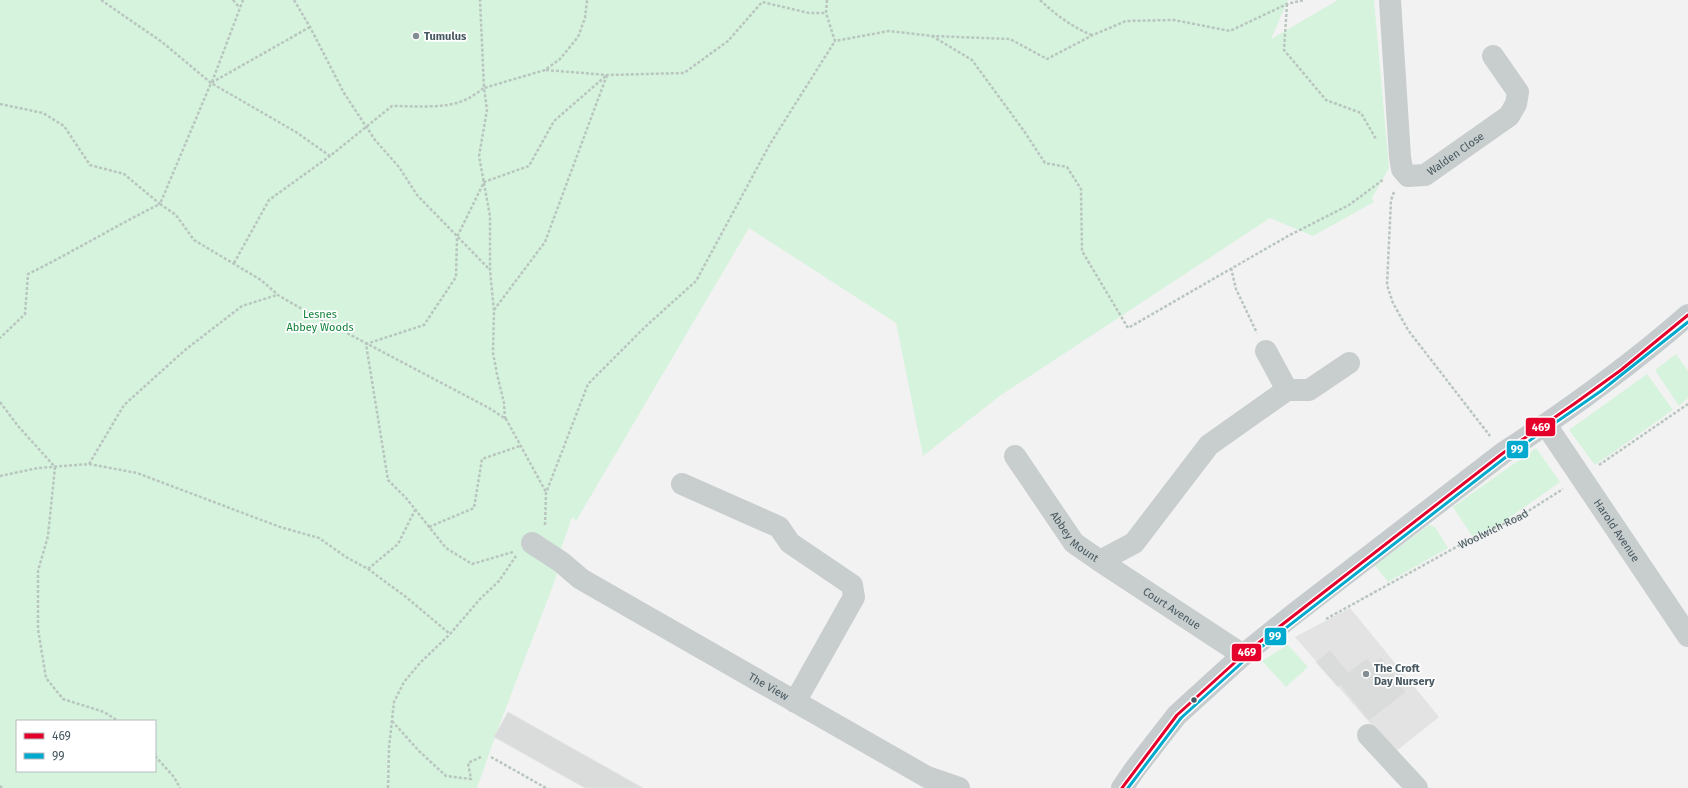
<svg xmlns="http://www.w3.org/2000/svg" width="1688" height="788" viewBox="0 0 1688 788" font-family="'Fira Sans',sans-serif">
	<rect width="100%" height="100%" fill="#f3f2f2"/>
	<path fill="#e4e3e4" d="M 1350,608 L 1439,717 L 1395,752 L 1295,637 Z"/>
	<g fill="#d6f3dd" fill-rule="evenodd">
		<path d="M 0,0 L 1288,0 L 1271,39 L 1338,0 L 1374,0 L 1389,168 L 1372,198 L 1374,202 L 1313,236 L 1270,218 L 1001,395 L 923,456 L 896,323 L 749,228 L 576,521 L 572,517 L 554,570 L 557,575 L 499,726 L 477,788 L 0,788 ZM 17,721 L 155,721 L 155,771 L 17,771 Z"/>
		<path d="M 1676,354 L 1688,371 L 1688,398 L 1679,406 L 1655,370 Z"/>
		<path d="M 1647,374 L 1673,410 L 1595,465 L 1569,430 Z"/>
		<path d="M 1536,448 L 1560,482 L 1502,523 L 1472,536 L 1453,507 Z"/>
		<path d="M 1429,525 L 1435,527 L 1448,548 L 1388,582 L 1375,565 Z"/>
		<path d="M 1288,645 L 1308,667 L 1286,687 L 1262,661 Z"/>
	</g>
	<g fill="#dadbdb" stroke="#e4e4e5">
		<path d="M 1330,650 L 1348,672 L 1367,658 L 1372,664 L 1381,657 L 1406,692 L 1369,721 L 1340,685 L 1338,687 L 1316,662 Z"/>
		<path d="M 508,712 L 643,788 L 585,788 L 494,737 Z"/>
	</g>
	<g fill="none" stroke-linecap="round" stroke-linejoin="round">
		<g stroke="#b8c6bf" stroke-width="2.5" stroke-dasharray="3 2" stroke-linecap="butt">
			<path d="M 101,0 L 162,42 L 211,83 L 296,132 L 330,156 L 392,106 C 414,106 446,109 465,100 C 472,97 478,92 484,88 L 480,0"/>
			<path d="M 233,0 L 239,7"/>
			<path d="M 294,0 L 310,27 L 344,93 L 375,140 L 399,167 L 417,195 L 490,270"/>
			<path d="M 827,0 L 826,13 L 835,41 L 889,31 L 932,36 L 1010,39 L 1047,59 L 1093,35 L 1126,21 L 1174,20 L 1230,31 L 1287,4 L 1304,0"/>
			<path d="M 1040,0 C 1056,15 1072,27 1092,35"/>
			<path d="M 1287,4 L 1284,50 L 1326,100 L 1361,113 L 1376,139"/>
			<path d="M 310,27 L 211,83 L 160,204 L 176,215 L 194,240 L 261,280 L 278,295 L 307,312 L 489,408 L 506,419 L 546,492"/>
			<path d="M 932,36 L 972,60 L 1024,131 L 1045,163 L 1067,167 L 1081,189 L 1082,251 L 1128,328 L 1288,236 L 1349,205 L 1384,179"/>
			<path d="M 546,70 L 607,75 L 684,73 L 728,41 L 762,2 L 809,13 L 826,13"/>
			<path d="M 212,82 L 243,0"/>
			<path d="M 0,104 L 43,113 L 64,126 L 90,165 L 124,174 L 160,204 C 115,226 73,252 28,274 L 25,314 L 0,338"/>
			<path d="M 1394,192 L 1391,200 L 1387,285 L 1393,303 L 1408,330 L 1490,436"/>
			<path d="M 234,263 L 269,200 L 330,156"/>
			<path d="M 1231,268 L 1236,289 L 1257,333"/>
			<path d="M 494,310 L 545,242 L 607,75"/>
			<path d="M 0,402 L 18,426 L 55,467 L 48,536 L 38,571 L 38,629 L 46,678 L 63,699 L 104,712 L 118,721"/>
			<path d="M 505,419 L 504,403 L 497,374 L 493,353 L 494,311 L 490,270 L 490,216 L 479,156 L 487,110 L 484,88 L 545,70 L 560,59 L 578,37 L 585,18 L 587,0"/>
			<path d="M 89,464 L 124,405 L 185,350 L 242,306 L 277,295"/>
			<path d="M 1599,465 L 1688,404"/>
			<path d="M 0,476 L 38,468 L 89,464 L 137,473 L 280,527 L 319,538 L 346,557 L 368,569 L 406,597 L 450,634"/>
			<path d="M 545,525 L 546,493 L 588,384 L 645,327 L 696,281 L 770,144 L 835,41"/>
			<path d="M 429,527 L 474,508 L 482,459 L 520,446"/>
			<path d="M 513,552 L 472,564 L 446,548 L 406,498 L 388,480 L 366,344 L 424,325 L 456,277 L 457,237 L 484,182 L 529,166 L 554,121 L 607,75"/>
			<path d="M 368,569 L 398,544 L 415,510"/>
			<path id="s1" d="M 1326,619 L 1460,545 L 1522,515 L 1563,489"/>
			<path d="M 392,721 L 419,751 L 446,776 L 471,779 L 468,763 L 481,757"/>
			<path d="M 155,756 L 174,777 L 180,788"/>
			<path d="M 491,757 L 546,788"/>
			<path d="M 0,786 L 2,788"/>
			<path d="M 388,788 L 389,747 L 394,702 L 404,682 L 420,663 L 450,634 L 480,599 L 499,581 L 516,556"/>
		</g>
		<g stroke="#c8cdce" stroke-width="22">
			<path id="s2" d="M 1390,0 L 1400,157 L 1402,169 L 1408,176 L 1425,175 L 1509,116 L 1516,104 L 1518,92 L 1493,56"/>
			<path d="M 1266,351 L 1287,390"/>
			<path id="s3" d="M 1546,425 L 1688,636"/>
			<path id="s4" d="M 1015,456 L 1074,543 L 1100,561 L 1134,543 L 1209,445 L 1287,390 L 1309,390 L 1349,363"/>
			<path d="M 682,484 L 779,527 L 790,543 L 852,585 L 854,597 L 795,702"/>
			<path id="s5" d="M 532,543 L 561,562 L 581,579 L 927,777 L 959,788"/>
			<path id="s6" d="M 1100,561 L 1243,655"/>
			<path d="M 1368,735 L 1417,788"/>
		</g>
		<path stroke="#c6cbce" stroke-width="22" d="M 1122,788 L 1135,769 L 1177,715 L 1243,655 L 1294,614 L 1503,453 C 1567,411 1630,366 1688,315"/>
		<defs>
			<path id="bus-1" d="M 1122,788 L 1177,715 L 1243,655 L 1503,453 L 1574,404 L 1621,370 L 1688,315"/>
			<path id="bus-2" d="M 1128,788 L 1181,718 L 1246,659 L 1506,457 L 1601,391 L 1688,322"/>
		</defs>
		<use href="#bus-1" stroke="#fff" stroke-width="6"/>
		<use href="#bus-2" stroke="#fff" stroke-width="6"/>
		<use href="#bus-1" stroke="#e4002b" stroke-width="3"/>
		<use href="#bus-2" stroke="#00a9ce" stroke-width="3"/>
	</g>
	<g fill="#838e93" stroke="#fff" stroke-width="1.5">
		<circle cx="416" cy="36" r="4"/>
		<circle cx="1366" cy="674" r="4"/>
	</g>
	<circle fill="#475860" stroke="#fff" stroke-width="1.5" cx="1194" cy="700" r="3.5"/>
	<g text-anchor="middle" stroke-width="3.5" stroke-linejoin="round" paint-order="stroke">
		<g font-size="11" font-weight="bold" fill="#475860" stroke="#fff" text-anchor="start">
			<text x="424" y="40">Tumulus</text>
			<text x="1374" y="672">The Croft<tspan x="1374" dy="13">Day Nursery</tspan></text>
		</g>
		<g font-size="11" fill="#475860" stroke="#fff">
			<text dy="4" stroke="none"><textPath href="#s2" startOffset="233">Walden Close</textPath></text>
			<text dy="4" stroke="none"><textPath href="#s1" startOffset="190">Woolwich Road</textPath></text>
			<text dy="4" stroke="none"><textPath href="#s3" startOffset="127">Harold Avenue</textPath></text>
			<text dy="4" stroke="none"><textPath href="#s4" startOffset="101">Abbey Mount</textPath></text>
			<text dy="4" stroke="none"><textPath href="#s6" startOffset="86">Court Avenue</textPath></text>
			<text dy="4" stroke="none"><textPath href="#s5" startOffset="277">The View</textPath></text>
		</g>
		<g font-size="11" fill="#11833a" stroke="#fff">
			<text x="320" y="318">Lesnes<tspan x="320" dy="13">Abbey Woods</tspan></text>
		</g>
	</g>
	<g stroke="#fff" stroke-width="1.5">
		<rect x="1525" y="417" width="31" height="20" rx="4" fill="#e4002b"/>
		<rect x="1506" y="440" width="23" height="19" rx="4" fill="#00a9ce"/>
		<rect x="1264" y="627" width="23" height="19" rx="4" fill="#00a9ce"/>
		<rect x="1231" y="643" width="31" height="19" rx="4" fill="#e4002b"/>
	</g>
	<g font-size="11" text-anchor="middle" font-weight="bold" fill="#fff">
		<text x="1541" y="431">469</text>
		<text x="1517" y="453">99</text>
		<text x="1275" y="640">99</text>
		<text x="1247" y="656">469</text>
	</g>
	<rect x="16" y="720" width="140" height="52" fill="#ffffff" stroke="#b5bcbf"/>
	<rect x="24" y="733" width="20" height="6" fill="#e4002b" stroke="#b5bcbf"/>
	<text x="52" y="740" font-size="12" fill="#475860">469</text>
	<rect x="24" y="753" width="20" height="6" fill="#00a9ce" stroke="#b5bcbf"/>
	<text x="52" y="760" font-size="12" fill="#475860">99</text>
</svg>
